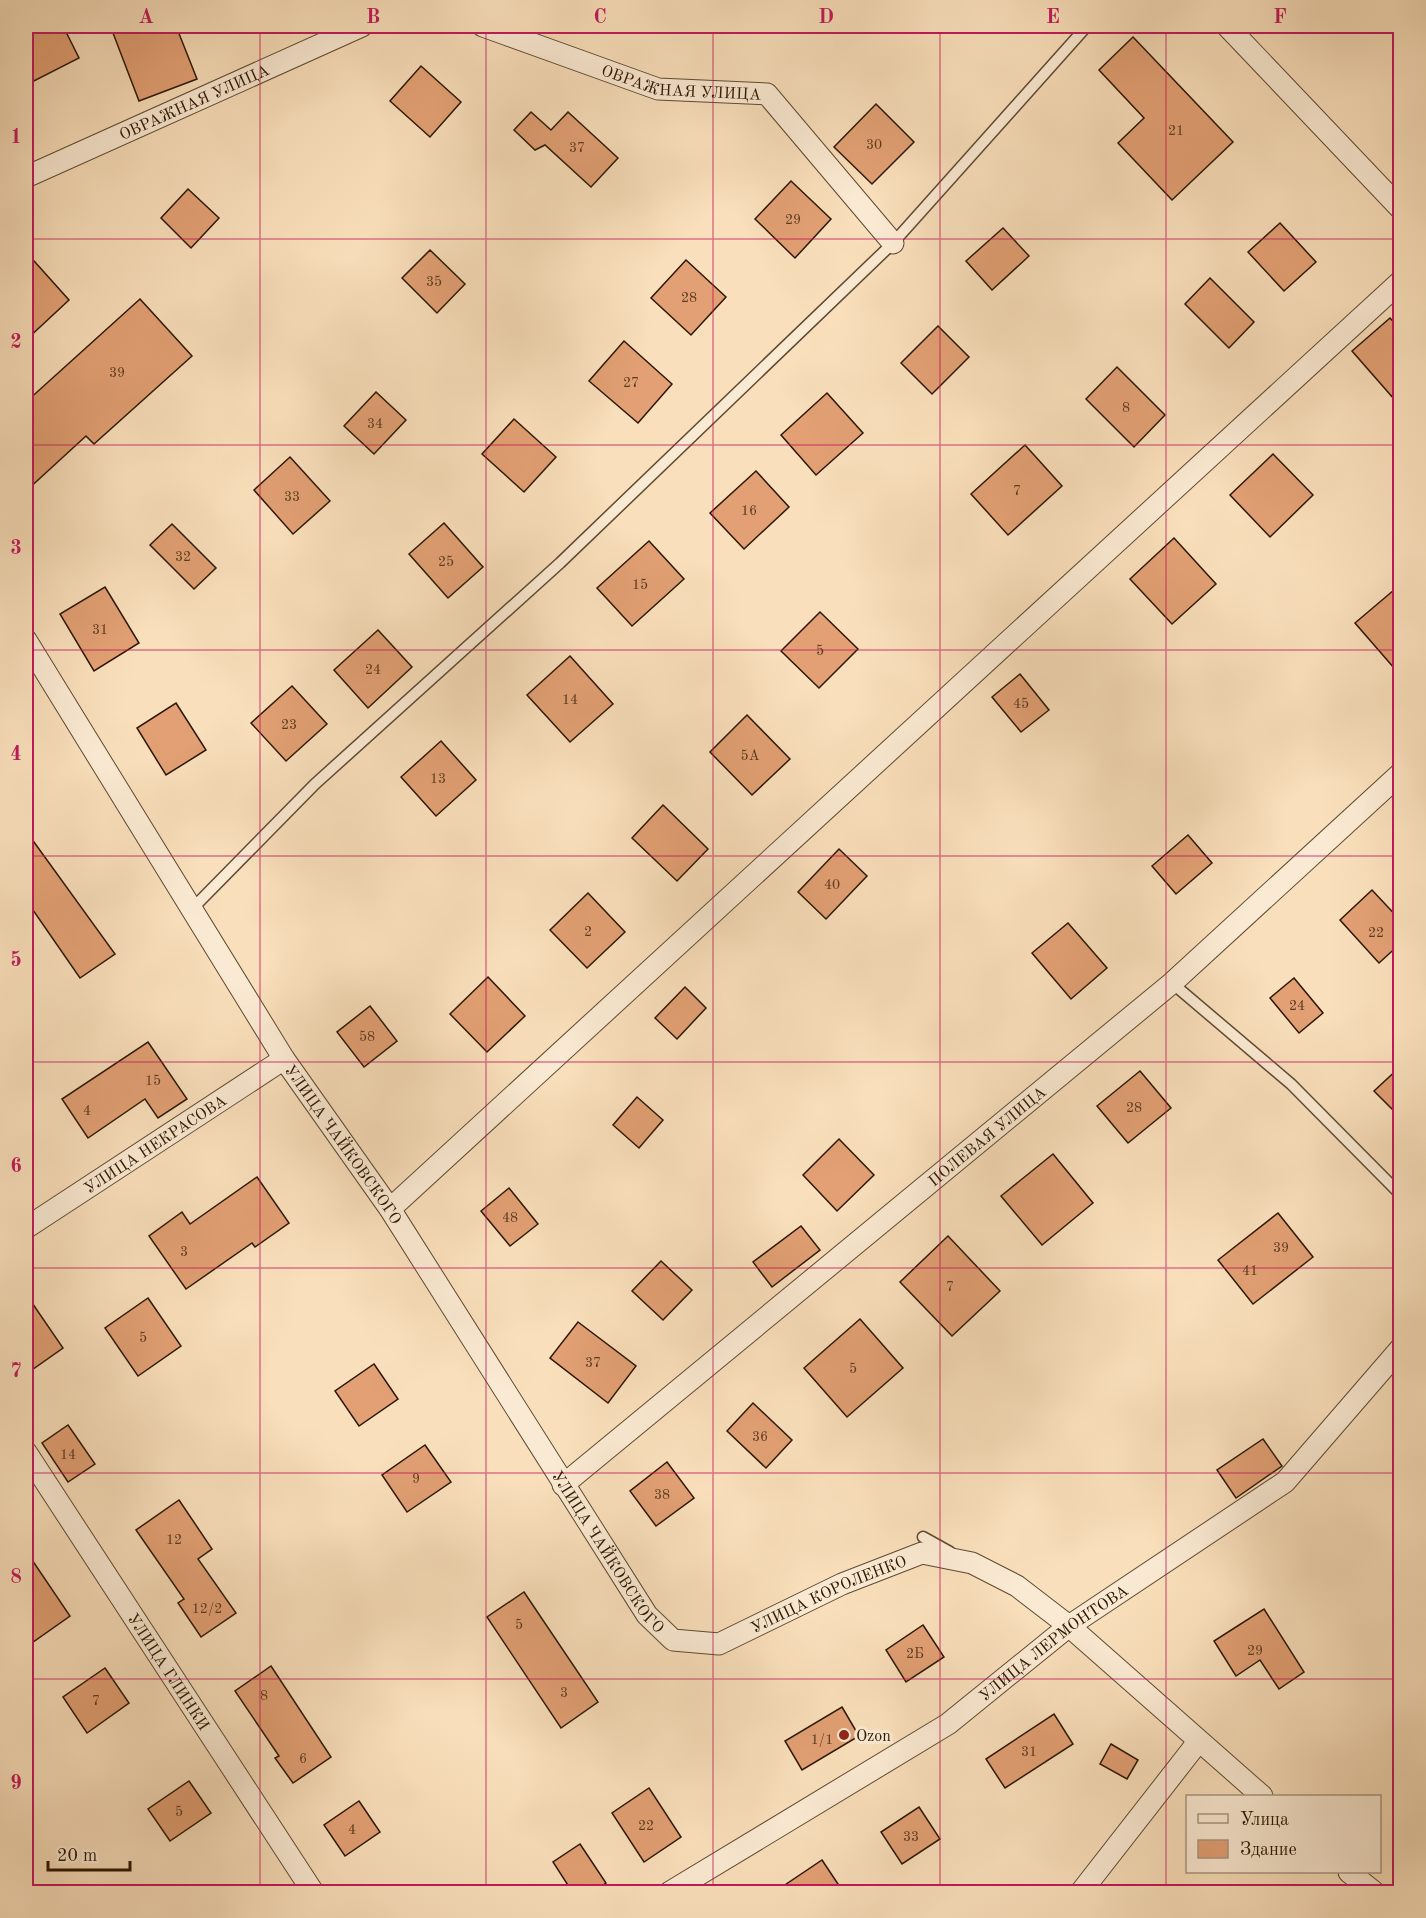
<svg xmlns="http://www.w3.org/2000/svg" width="1426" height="1918" viewBox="0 0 1426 1918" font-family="'Old Standard TT',serif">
	<rect width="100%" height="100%" fill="#f9dfbb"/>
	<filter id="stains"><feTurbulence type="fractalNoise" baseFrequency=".00333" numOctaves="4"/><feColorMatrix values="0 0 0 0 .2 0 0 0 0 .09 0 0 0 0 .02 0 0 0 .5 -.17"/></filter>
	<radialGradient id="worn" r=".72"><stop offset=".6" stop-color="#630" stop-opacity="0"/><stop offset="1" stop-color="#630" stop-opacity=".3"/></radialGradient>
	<g fill="#e2a074" stroke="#2c1803" stroke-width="1.5">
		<path d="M 26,26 L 63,26 L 79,58 L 26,85 Z"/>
		<path d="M 133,26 L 176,26 L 197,79 L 139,101 L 113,33 Z"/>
		<path d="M 1133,37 L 1233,142 L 1172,200 L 1118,143 L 1144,118 L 1099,70 Z"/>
		<path d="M 421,66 L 461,102 L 430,137 L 390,101 Z"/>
		<path d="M 876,104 L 914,142 L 872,184 L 834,147 Z"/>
		<path d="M 531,112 L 551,130 L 568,112 L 618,158 L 591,187 L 545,145 L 535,150 L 514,130 Z"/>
		<path d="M 791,181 L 831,219 L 795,258 L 755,219 Z"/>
		<path d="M 188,189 L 219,218 L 191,248 L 161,218 Z"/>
		<path d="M 1280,223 L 1316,262 L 1284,291 L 1248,252 Z"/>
		<path d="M 1003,228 L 1029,256 L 992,290 L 966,261 Z"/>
		<path d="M 430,250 L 465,284 L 437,313 L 402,278 Z"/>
		<path d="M 26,252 L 69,300 L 26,340 Z"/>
		<path d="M 686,260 L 726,297 L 691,335 L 651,298 Z"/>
		<path d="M 1210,278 L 1254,322 L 1229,348 L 1185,304 Z"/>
		<path d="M 140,299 L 192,356 L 94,444 L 86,436 L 26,491 L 26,402 Z"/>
		<path d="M 1390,318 L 1401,330 L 1401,407 L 1352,351 Z"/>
		<path d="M 938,326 L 969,357 L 932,394 L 901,363 Z"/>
		<path d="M 624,341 L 672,384 L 638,423 L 589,381 Z"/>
		<path d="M 1117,367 L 1165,415 L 1134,447 L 1086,399 Z"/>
		<path d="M 376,392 L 406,420 L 374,454 L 344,426 Z"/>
		<path d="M 827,393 L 863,433 L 816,475 L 781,435 Z"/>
		<path d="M 514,419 L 556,457 L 524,492 L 482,454 Z"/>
		<path d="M 1025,445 L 1062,486 L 1008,535 L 971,494 Z"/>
		<path d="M 1273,454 L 1313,495 L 1270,537 L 1230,495 Z"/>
		<path d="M 290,457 L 330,501 L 293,534 L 254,490 Z"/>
		<path d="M 756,471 L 789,507 L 744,549 L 710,513 Z"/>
		<path d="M 444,523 L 483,567 L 448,598 L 409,554 Z"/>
		<path d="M 172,524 L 216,568 L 194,589 L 150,545 Z"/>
		<path d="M 1174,538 L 1216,584 L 1172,624 L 1130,579 Z"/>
		<path d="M 649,541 L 684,579 L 632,626 L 597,588 Z"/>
		<path d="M 1401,584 L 1401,676 L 1355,623 Z"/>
		<path d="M 105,587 L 139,643 L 94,671 L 60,614 Z"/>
		<path d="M 820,612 L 858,649 L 819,688 L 781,651 Z"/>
		<path d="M 378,630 L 412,667 L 368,708 L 334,670 Z"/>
		<path d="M 570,656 L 613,704 L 570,742 L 527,695 Z"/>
		<path d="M 1020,674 L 1049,710 L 1021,732 L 992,697 Z"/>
		<path d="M 292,686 L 327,724 L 286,761 L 251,723 Z"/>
		<path d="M 176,703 L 206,750 L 166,775 L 137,728 Z"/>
		<path d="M 747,715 L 790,759 L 752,795 L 710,752 Z"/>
		<path d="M 441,741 L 476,780 L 436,816 L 401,777 Z"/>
		<path d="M 663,805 L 708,849 L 677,881 L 632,838 Z"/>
		<path d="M 26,831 L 115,954 L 80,978 L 26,900 Z"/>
		<path d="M 1188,835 L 1212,863 L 1176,894 L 1152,866 Z"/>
		<path d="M 839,849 L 867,876 L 826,919 L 798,892 Z"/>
		<path d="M 1372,890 L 1401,921 L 1401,943 L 1379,963 L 1340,920 Z"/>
		<path d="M 588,893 L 625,932 L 587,968 L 550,930 Z"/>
		<path d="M 1068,923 L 1107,968 L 1071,999 L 1032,953 Z"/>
		<path d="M 488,977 L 525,1016 L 487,1052 L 450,1014 Z"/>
		<path d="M 1294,978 L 1323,1013 L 1299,1033 L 1270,998 Z"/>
		<path d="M 685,987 L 706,1008 L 677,1039 L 655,1018 Z"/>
		<path d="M 370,1006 L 397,1041 L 364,1067 L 337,1032 Z"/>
		<path d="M 148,1042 L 187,1099 L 158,1118 L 145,1099 L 88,1138 L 62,1099 Z"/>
		<path d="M 1401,1066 L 1401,1118 L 1374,1091 Z"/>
		<path d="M 1140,1071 L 1171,1108 L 1128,1143 L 1097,1106 Z"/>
		<path d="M 637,1097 L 663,1120 L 639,1148 L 613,1125 Z"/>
		<path d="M 839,1139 L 874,1175 L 837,1211 L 803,1175 Z"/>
		<path d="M 1053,1154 L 1093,1203 L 1042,1245 L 1001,1196 Z"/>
		<path d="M 257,1177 L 289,1223 L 255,1247 L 252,1243 L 186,1289 L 149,1236 L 182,1212 L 190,1224 Z"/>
		<path d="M 509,1188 L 538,1224 L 510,1246 L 481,1211 Z"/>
		<path d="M 1278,1213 L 1313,1257 L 1253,1304 L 1218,1260 Z"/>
		<path d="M 801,1226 L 820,1250 L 772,1287 L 753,1262 Z"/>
		<path d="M 948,1236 L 1000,1291 L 952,1336 L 900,1282 Z"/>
		<path d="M 661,1261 L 692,1290 L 663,1320 L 632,1291 Z"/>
		<path d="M 26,1294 L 63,1348 L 26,1374 Z"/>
		<path d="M 148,1298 L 181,1346 L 138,1376 L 105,1328 Z"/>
		<path d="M 860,1319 L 903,1368 L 847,1417 L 804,1368 Z"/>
		<path d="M 578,1322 L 636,1366 L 608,1403 L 550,1358 Z"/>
		<path d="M 374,1364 L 398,1399 L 359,1426 L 335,1391 Z"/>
		<path d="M 753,1403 L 792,1440 L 766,1468 L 727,1431 Z"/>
		<path d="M 68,1425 L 95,1464 L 68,1482 L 42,1443 Z"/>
		<path d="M 1263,1439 L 1282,1466 L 1236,1498 L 1217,1470 Z"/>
		<path d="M 425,1445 L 451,1482 L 407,1512 L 382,1475 Z"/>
		<path d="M 667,1462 L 694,1498 L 656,1526 L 630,1491 Z"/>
		<path d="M 179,1500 L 212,1549 L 198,1559 L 236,1613 L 201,1637 L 178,1603 L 184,1599 L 136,1530 Z"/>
		<path d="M 26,1551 L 70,1616 L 26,1647 Z"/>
		<path d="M 524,1592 L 598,1702 L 561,1728 L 487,1617 Z"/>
		<path d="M 1264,1609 L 1304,1672 L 1279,1689 L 1260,1660 L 1236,1676 L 1214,1641 Z"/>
		<path d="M 923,1625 L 944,1657 L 906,1682 L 886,1650 Z"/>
		<path d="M 271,1666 L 331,1757 L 293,1783 L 275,1758 L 279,1756 L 235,1691 Z"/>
		<path d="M 105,1668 L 129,1703 L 87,1733 L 63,1697 Z"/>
		<path d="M 842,1707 L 859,1736 L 802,1770 L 785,1741 Z"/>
		<path d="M 1054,1714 L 1073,1744 L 1005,1788 L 986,1759 Z"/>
		<path d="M 1111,1744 L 1138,1760 L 1127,1779 L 1100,1764 Z"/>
		<path d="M 189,1781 L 211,1813 L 170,1841 L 148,1809 Z"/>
		<path d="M 649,1788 L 681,1837 L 644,1862 L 612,1813 Z"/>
		<path d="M 359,1801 L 380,1832 L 345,1856 L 324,1825 Z"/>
		<path d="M 919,1807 L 940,1839 L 902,1864 L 881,1832 Z"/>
		<path d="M 580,1844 L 606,1883 L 591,1893 L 573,1893 L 553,1862 Z"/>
		<path d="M 822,1860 L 844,1893 L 773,1893 Z"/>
	</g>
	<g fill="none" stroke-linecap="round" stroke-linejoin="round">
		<defs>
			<g id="service">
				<path d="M 193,908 L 315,784 L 560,563 L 893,243 L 1087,26"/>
				<path d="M 1172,983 L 1291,1084 L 1400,1194"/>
				<path d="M 923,1537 L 950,1552"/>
			</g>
			<g id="minor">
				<path id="s1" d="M 483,26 L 658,89 L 767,94 L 893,243"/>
				<path d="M 1227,26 L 1400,208"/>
				<path id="s2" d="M 26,177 L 362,26"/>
				<path id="s3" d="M 26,640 L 284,1059 L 390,1209 L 647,1615 L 673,1640 L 719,1644 L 842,1584 L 922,1553 L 972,1563 L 1017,1586 L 1069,1626 L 1262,1796"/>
				<path d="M 390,1209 L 1400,282"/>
				<path id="s4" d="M 26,1228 L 284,1059"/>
				<path id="s5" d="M 26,1452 L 313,1892"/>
				<path id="s6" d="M 563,1485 L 1172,983 L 1400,774"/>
				<path d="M 1349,1872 L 1374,1892"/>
				<path id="s7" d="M 670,1892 L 948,1724 L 1069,1626 L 1285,1482 L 1400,1349"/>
				<path d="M 1081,1892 L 1198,1742"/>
			</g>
		</defs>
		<use href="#service" stroke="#5f4a31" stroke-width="13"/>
		<use href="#minor" stroke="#5f4a31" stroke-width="23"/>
		<use href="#service" stroke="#fbead3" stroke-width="10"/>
		<use href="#minor" stroke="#fbead3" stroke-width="21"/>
	</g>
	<path fill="none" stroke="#c2185b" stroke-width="1.5" stroke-opacity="0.55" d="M 260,26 L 260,1892M 486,26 L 486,1892M 713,26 L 713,1892M 940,26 L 940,1892M 1166,26 L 1166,1892M 26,239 L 1400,239M 26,445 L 1400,445M 26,650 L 1400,650M 26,856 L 1400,856M 26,1062 L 1400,1062M 26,1268 L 1400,1268M 26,1473 L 1400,1473M 26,1679 L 1400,1679"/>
	<circle fill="#8f2418" stroke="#fbead3" stroke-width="2" cx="844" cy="1735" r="6"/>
	<g text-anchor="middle" stroke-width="6" stroke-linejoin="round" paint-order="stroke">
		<g font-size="14" fill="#5a3a1f">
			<text x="1176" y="135">21</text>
			<text x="874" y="149">30</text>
			<text x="577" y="152">37</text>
			<text x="793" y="224">29</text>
			<text x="434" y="286">35</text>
			<text x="689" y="302">28</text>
			<text x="117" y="377">39</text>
			<text x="631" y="387">27</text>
			<text x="1126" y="412">8</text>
			<text x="375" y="428">34</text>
			<text x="1017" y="495">7</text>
			<text x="292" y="501">33</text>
			<text x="749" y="515">16</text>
			<text x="183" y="561">32</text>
			<text x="446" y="566">25</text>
			<text x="640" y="589">15</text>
			<text x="100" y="634">31</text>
			<text x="820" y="655">5</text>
			<text x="373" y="674">24</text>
			<text x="570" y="704">14</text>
			<text x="1021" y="708">45</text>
			<text x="289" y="729">23</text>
			<text x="750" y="760">5А</text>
			<text x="438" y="783">13</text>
			<text x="832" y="889">40</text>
			<text x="588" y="936">2</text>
			<text x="1376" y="937">22</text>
			<text x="1297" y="1010">24</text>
			<text x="367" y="1041">58</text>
			<text x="153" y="1085">15</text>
			<text x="1134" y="1112">28</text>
			<text x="87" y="1115">4</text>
			<text x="510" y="1222">48</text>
			<text x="1281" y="1252">39</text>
			<text x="184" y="1256">3</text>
			<text x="1250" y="1275">41</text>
			<text x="950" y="1291">7</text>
			<text x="143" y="1342">5</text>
			<text x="593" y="1367">37</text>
			<text x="853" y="1373">5</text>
			<text x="760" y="1441">36</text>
			<text x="68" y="1459">14</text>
			<text x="416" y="1483">9</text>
			<text x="662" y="1499">38</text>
			<text x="174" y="1544">12</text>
			<text x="207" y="1613">12/2</text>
			<text x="519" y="1629">5</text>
			<text x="1255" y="1655">29</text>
			<text x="915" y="1658">2Б</text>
			<text x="564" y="1697">3</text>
			<text x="264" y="1700">8</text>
			<text x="96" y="1705">7</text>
			<text x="822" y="1744">1/1</text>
			<text x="1029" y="1756">31</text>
			<text x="303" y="1763">6</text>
			<text x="179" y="1816">5</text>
			<text x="646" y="1830">22</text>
			<text x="352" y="1834">4</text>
			<text x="911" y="1841">33</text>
		</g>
		<g font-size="16" fill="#2c1803" stroke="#fbead3">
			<text dy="6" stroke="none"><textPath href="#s1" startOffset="208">ОВРАЖНАЯ УЛИЦА</textPath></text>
			<text dy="6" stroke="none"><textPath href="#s2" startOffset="184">ОВРАЖНАЯ УЛИЦА</textPath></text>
			<text dy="6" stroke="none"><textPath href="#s6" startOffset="549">ПОЛЕВАЯ УЛИЦА</textPath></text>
			<text dy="6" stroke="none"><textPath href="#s4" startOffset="154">УЛИЦА НЕКРАСОВА</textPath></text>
			<text dy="6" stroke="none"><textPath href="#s3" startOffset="596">УЛИЦА ЧАЙКОВСКОГО</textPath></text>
			<text dy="6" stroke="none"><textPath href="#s3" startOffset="1082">УЛИЦА ЧАЙКОВСКОГО</textPath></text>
			<text dy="6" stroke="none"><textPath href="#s3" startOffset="1359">УЛИЦА КОРОЛЕНКО</textPath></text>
			<text dy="6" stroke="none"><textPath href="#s7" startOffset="458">УЛИЦА ЛЕРМОНТОВА</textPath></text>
			<text dy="6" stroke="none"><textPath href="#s5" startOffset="262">УЛИЦА ГЛИНКИ</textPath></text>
		</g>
		<g font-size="16" fill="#2c1803" stroke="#fbead3" text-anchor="start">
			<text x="856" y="1741">Ozon</text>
		</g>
	</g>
	<rect width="1426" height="1918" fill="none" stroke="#f9dfbb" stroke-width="66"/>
	<rect x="1186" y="1795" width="195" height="78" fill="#fbead3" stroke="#a89680" stroke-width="1.5"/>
	<rect x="1198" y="1814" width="30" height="9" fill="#fbead3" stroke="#a89680" stroke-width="1.5"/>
	<text x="1240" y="1825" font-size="18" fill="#2c1803">Улица</text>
	<rect x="1198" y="1840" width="30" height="18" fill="#e2a074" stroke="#a89680" stroke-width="1.5"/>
	<text x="1240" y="1855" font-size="18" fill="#2c1803">Здание</text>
	<path d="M48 1861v9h82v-9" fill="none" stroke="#2c1803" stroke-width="3"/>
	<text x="57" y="1861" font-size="18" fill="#2c1803" stroke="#fbead3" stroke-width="4.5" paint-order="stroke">20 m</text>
	<rect x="33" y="33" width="1360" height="1852" fill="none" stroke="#c2185b" stroke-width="2"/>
	<g font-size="20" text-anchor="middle" font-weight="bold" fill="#c2185b">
		<text x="146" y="23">A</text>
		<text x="373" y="23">B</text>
		<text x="600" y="23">C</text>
		<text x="826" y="23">D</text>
		<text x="1053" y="23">E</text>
		<text x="1280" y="23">F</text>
		<text x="16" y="143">1</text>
		<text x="16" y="348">2</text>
		<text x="16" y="554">3</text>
		<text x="16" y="760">4</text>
		<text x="16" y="966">5</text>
		<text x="16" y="1172">6</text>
		<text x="16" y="1377">7</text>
		<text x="16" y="1583">8</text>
		<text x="16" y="1789">9</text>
	</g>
	<rect width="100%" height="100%" filter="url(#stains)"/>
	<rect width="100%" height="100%" fill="url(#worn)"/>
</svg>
